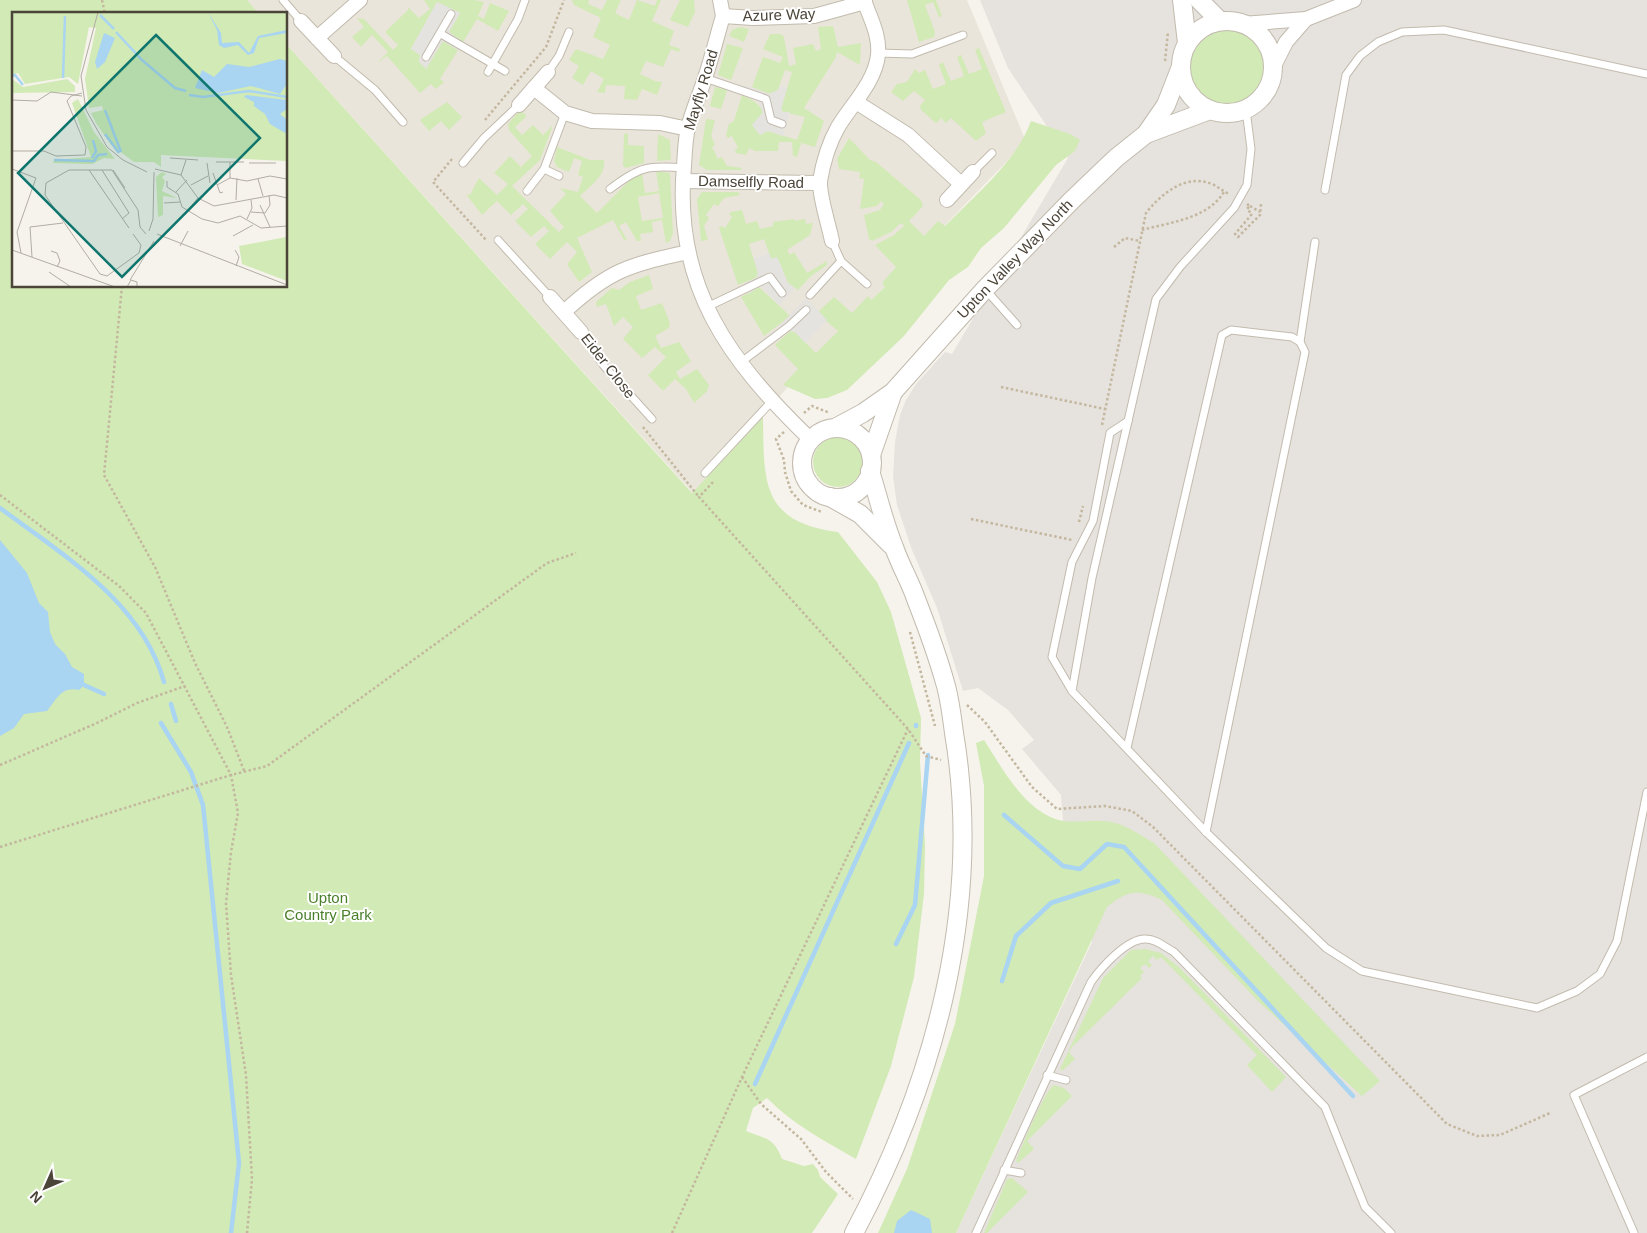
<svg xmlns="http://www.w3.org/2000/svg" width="1647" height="1233" viewBox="0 0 1647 1233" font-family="Arial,sans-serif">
	<rect width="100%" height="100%" fill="#f6f3ec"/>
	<path fill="#eae5da" d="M 247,0 L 967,0 L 1025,139 L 1010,158 L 889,283 L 838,331 L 693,493 L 286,44 L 286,14 L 259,14 Z"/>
	<path fill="#e6e2dd" d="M 980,0 L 1647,0 L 1647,1233 L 956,1233 L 1092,942 L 1063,821 L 1061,795 L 1022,749 L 1034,740 L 1008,710 L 978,688 L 963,691 L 937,608 L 912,550 L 897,505 L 893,476 L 895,442 L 900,415 L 906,400 L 916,384 L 945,352 L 952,354 L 1068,158 L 1008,68 Z"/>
	<g fill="#d2eab5" fill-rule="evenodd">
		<path d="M 0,0 L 247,0 L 259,14 L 14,14 L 14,286 L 286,286 L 286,44 L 692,493 L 763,417 C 764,482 761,522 838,532 L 877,582 L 891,612 L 921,718 L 920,762 L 925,845 L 924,894 L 914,977 L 891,1066 L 856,1159 C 825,1141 792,1124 767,1098 L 753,1108 L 746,1131 C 765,1139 774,1137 782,1159 L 804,1166 L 813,1164 L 818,1170 L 820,1177 L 838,1194 L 812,1233 L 0,1233 Z"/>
		<path d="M 424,0 L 474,0 L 484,2 L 478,16 L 484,19 L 490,3 L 509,11 L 498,31 L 477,19 L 463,42 L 449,32 L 460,13 L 437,2 L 411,49 L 443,41 L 458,50 L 440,79 L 444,82 L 436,89 L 431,84 L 420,93 L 387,56 L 377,63 L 388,52 L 372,35 L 361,47 L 352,37 L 364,27 L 357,18 L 364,19 L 393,50 L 398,45 L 385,32 L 408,10 L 408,7 L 419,18 L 430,9 Z"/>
		<path d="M 572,0 L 589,0 L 588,4 L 602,10 L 607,0 L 621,0 L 615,13 L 629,20 L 637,0 L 655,6 L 657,0 L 661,0 L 652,21 L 674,31 L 669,45 L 680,49 L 679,52 L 671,49 L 663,67 L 646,61 L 640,74 L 655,81 L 662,82 L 657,95 L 642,89 L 637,100 L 624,99 L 625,86 L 606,85 L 605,93 L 597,92 L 604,79 L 591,71 L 583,85 L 572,78 L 579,66 L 569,60 L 576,49 L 603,59 L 610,45 L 593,37 L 601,18 L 574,5 Z"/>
		<path d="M 680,0 L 694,0 L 695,12 L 688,27 L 670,20 Z"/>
		<path d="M 907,0 L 936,0 L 942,16 L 939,17 L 933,2 L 925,5 L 935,32 L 934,37 L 919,42 Z"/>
		<path d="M 833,26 L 838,47 L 861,43 L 860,65 L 837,52 L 836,57 L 804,108 L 824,121 L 815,147 L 801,143 L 797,157 L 793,156 L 792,142 L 779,142 L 778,151 L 755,151 L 749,148 L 746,155 L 736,153 L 735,150 L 738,148 L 732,136 L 728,138 L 726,135 L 729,124 L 734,121 L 742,95 C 763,104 763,110 768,131 L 797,140 L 805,117 L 783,112 L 781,109 L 792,72 L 785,70 L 778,90 L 770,94 L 752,87 L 763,57 L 780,63 L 783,57 L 763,49 L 770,34 L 781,34 L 784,37 L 789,66 L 796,64 L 793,48 L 813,44 L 816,51 L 821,49 L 818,27 Z"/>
		<path d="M 740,27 L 749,29 L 744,42 L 729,36 L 732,30 Z"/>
		<circle cx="1227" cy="67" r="38"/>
		<path d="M 727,44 L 743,48 L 731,80 L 718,75 Z"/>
		<path d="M 979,48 L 1006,112 L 982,122 L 986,133 L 976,141 L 951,118 L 946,123 L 941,118 L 936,123 L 921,110 L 920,106 L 925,100 L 914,91 L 903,101 L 891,92 L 897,84 L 907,82 L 915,69 L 919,73 L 925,70 L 933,89 L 946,84 L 939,65 L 943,62 L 951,81 L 964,76 L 957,57 L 961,55 L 969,74 L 982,69 L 975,50 Z"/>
		<path d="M 715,87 L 727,90 L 721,109 L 710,106 Z"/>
		<path d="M 447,102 L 462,117 L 449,130 L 441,121 L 429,131 L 420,120 Z"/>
		<path d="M 520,110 L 527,116 L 515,127 L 522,135 L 533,125 L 543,135 L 552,126 L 552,128 L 540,160 L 512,186 L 559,232 L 564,227 L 550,211 L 566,194 L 560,188 L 578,192 L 583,177 L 578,175 L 582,161 L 574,158 L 569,172 L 557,167 L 554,161 L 557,147 L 590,160 L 604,160 C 606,176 590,186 580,196 L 597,213 L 632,178 L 642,173 L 645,193 L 659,191 L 656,171 L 670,173 L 673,233 L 670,241 L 666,243 L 662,220 L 652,222 L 653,232 L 640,234 L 641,241 L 637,241 L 626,222 L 619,226 L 627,240 L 624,240 L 613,220 L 577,238 L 592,272 L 579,282 L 567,264 L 577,252 L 567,242 L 550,259 L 535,244 L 549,231 L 544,226 L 531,237 L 515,221 L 528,209 L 523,204 L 511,215 L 497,201 L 482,215 L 466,194 L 470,195 L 479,178 L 497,195 L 508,184 L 494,173 L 510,156 L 521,167 L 532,156 L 509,130 L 508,124 ZM 659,193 L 663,218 L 642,221 L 638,197 Z"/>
		<path d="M 706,119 L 715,120 L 711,136 L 715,145 L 712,147 L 718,159 L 722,157 L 727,166 L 742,168 L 741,170 L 707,170 L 699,165 Z"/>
		<path d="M 1031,121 L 1070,134 L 1080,140 L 1075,151 L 1056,165 L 1004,228 L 981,248 L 968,267 L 949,280 L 904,336 L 847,390 L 827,398 L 815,399 L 783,385 L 798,369 L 775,345 L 790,331 L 795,332 L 816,353 L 838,331 L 818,314 L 819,311 L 834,297 L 852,313 L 868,296 L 871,300 L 885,287 L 882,283 L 896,267 L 875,245 L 894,235 L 904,226 L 901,223 L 891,232 L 872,241 L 869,239 L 864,215 L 880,210 L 884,204 L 881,201 L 877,206 L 860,209 L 864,179 L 859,178 L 860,172 L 839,169 L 837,159 L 849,138 L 870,160 L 876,162 L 921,200 L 923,206 L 909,221 L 924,236 L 938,221 L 945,226 C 974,196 1017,161 1031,121 Z"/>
		<path d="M 628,133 L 628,145 L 644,146 L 644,163 L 626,168 L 623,166 L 624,134 Z"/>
		<path d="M 658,134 L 670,140 L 671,160 L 657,161 Z"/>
		<path d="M 702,192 L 738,192 L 740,195 L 724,198 L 718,206 L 714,204 L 706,215 L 709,218 L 704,226 L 708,240 L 701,241 L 697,199 Z"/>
		<path d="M 742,210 L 746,224 L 757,221 L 760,229 L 773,226 L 773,222 L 794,219 L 794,221 L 805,219 L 806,224 L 813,223 L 810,235 L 787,250 L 790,255 L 794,252 L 807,273 L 827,261 L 827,265 L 811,276 L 798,290 L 788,283 L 780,263 L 771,259 L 764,239 L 749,244 L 758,273 L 756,278 L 738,285 L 719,228 L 721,226 L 725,228 L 732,217 L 729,214 L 731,212 Z"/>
		<path d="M 649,275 L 653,289 L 636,296 L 641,310 L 662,303 L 670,323 L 669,328 L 655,336 L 661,348 L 679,342 L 691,361 L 676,372 L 680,379 L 697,369 L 709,385 L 707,391 L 694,403 L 686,389 L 675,379 L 664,390 L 662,390 L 648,375 L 666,357 L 655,347 L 642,358 L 623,339 L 633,327 L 623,317 L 614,326 L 606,304 L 597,307 L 596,302 L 612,288 L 619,290 L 630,282 Z"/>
		<path d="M 759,287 L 790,316 L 764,336 L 741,297 Z"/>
		<circle cx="838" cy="462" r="25"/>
		<path d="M 984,740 C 1003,769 1025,813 1063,821 C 1075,823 1089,820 1101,821 C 1121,821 1137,833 1154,843 L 1380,1081 L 1362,1096 L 1258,1001 L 1162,900 C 1137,889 1128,890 1107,907 L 956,1233 L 878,1233 L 907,1169 L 955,1024 L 984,876 L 984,786 L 976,743 Z"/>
		<path d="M 1145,949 L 1161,953 L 1179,967 L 1286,1077 L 1272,1092 L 1247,1065 L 1257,1055 L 1161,957 L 1157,960 L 1153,956 L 1148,961 L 1152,965 L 1149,968 L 1145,964 L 1140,968 L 1144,972 L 1140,976 L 1142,978 L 1072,1047 L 1069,1052 L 1075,1059 L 1062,1071 L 1060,1069 L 1103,978 L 1131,950 Z"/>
		<path d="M 1054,1085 L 1064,1088 L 1072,1096 L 1027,1141 L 1034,1149 L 1018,1163 L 1016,1161 C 1022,1147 1044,1091 1054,1085 Z"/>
		<path d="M 1012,1178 L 1028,1192 L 987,1233 L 984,1233 L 1007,1179 Z"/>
	</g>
	<g fill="#e5e3e0">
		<path d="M 437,2 L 460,13 L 449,32 L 463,42 L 458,50 L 443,41 L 426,69 L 419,62 L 420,55 L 411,49 Z"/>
		<path d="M 745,85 L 769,94 L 778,90 L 780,86 L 787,88 L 781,109 L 783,112 L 790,112 L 783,136 L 768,131 L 760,135 L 752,125 L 763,112 L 758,101 L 742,95 Z"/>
		<path d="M 769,253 L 771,259 L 777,257 L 788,283 L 795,288 L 779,305 L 763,288 L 759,287 L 748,294 L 744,283 L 756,278 L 758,273 L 754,258 Z"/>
		<path d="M 806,298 L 827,320 L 805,343 L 795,332 L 790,331 L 786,334 L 779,326 Z"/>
	</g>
	<g fill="#a9d4f2">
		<path d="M 0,540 L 27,573 L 39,603 L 48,612 L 50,632 L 55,644 L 65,654 L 72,667 L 84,674 L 84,685 L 79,690 C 61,686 57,699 47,711 L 24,714 L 14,728 L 0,736 Z"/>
		<path d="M 911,1210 L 930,1219 L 932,1233 L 894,1233 L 897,1221 Z"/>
	</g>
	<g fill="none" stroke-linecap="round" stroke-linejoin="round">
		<g stroke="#a9d4f2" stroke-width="4.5">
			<path d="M 0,508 C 63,555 142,602 164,682"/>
			<path d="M 84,685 L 104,694"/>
			<path d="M 171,704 L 176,721"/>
			<path d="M 161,723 L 191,772 L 203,805 L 239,1163 L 231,1233"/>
			<path d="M 916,726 L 916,725"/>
			<path d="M 1004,815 L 1063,866 L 1080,869 L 1107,844 L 1124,847 L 1353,1096"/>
			<path d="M 896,944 L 915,905 L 928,755"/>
			<path d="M 1002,981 L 1016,936 L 1051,903 L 1118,881"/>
			<path d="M 755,1084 L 909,743"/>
		</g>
		<defs>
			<g id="service">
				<path d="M 283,0 L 301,21"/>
				<path d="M 441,34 L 505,71"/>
				<path d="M 878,53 L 912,54 L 963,35"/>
				<path d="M 334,56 L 375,90 L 403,122"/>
				<path d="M 426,57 L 451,14"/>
				<path d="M 488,72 L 518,19 L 525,0"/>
				<path d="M 548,72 L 559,56 L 569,32"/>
				<path d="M 705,78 L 766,99 L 771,120 L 782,124"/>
				<path d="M 1246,110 L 1251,149 L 1247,185 L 1234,208 L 1180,267 L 1156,299 L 1092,578 L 1072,691 L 1206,832 L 1326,948 L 1362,971 L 1537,1008 L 1577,991 L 1600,974 L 1617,941 L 1647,792"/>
				<path d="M 463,163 L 484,138 L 519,105"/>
				<path d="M 544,169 L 559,176"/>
				<path d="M 973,172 L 992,153"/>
				<path d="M 610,189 C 639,167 647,165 684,168"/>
				<path d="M 1325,190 L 1346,75 L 1360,56 L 1378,42 L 1402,32 L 1444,30 L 1647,74"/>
				<path d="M 527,191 L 544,169 L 565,113"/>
				<path d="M 498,240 L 550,297"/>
				<path d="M 841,261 L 867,284"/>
				<path d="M 985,289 L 1017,325"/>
				<path d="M 810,295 L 841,261 L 832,241"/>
				<path d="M 707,307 L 770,277 L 782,293"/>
				<path d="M 581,332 L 604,366 L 652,419"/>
				<path d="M 1300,342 L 1315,242"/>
				<path d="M 740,363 L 789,326 L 806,310"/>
				<path d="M 705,473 L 772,401"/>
				<path d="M 1072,691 L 1052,657 L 1072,562 L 1093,521 L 1110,433 L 1128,421"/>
				<path d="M 1127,748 L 1222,335 L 1231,330 L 1292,337 L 1300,342 L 1305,352 L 1206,832"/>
				<path d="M 1047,1075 L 1066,1080"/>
				<path d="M 1004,1170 L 1021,1173"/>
				<path d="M 976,1233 L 1091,982 C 1101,968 1127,938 1146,939 C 1156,939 1165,947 1174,952 L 1325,1107 L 1365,1207 L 1391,1233"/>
				<path d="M 1634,1233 L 1574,1095 L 1647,1057"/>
			</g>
			<g id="minor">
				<path d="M 720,0 L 723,16 C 717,36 712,57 705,78 C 700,94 692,111 688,128 C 685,140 685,153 684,166 C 673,286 729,361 811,440"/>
				<path d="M 723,16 L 753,18 L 814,16 L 865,2"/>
				<path d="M 301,21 L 334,56"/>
				<path d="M 1242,24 L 1306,19 L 1354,0"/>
				<path d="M 317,38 L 360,0"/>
				<path d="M 1273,68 L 1286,42 L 1306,19"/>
				<path d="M 534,88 L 565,113 L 592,121 L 660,123 L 688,129"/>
				<path d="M 856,102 L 908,135 L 961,184"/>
				<path d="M 519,105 L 548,72"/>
				<path d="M 683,181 L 820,183"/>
				<path d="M 947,200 L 973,172"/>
				<path d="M 832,241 C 829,225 819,196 820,181 C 823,163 829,143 838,127 C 852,104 875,82 878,55 C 880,35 870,18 864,0"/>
				<path d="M 550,297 L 581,332"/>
				<path d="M 564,312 C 609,270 629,265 688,252"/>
			</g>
			<g id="tertiary">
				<path d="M 1182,0 L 1187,43"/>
				<path d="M 1199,0 L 1220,21"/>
				<circle cx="1227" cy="67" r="46"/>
				<path d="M 1146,134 L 1166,105 L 1180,69"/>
				<path d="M 835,428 L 863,413 L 893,392 L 985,289 L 1072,200 L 1116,158 L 1146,134 L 1210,110"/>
				<circle cx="837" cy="463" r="35"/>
				<path d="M 871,455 L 893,392"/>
				<path d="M 830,497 L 860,514 L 891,545"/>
				<path d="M 854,1233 C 935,1081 983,905 954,733 C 952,717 950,701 946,686 C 938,657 927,627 916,599 C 910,581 900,565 894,547 C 884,523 878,496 870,471"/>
			</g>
		</defs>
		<use href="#service" stroke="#c2bbae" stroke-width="9"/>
		<use href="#minor" stroke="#c2bbae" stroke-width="16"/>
		<use href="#tertiary" stroke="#c2bbae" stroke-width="20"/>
		<g stroke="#c4b79f" stroke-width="2.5" stroke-dasharray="2.5 2.5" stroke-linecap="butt">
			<path d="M 102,0 L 105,14"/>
			<path d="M 1165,61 L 1168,32"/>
			<path d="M 485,120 L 546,47 L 564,0"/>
			<path d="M 452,159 L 433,182 L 487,241"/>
			<path d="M 1247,204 L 1250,206 L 1247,209 L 1252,214 L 1235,234 L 1238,237 L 1260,215 L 1261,204"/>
			<path d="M 1250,206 L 1260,212"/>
			<path d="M 1142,230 C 1171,222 1207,219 1224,192"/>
			<path d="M 1114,247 L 1125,238 L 1140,241"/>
			<path d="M 122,286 L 104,475 L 155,567 L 195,663 L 227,727 L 245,773"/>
			<path d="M 1001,387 L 1105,409"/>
			<path d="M 804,413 L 812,406 L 830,413"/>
			<path d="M 1102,425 L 1146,213 C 1161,194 1186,173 1212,184 C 1218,187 1223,191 1229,194"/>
			<path d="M 643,427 L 699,497"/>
			<path d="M 784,432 L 776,439 L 784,460 L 785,472 L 791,491 L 803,505 L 822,512"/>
			<path d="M 713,482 L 699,497 L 908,729 L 926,756 L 941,760"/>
			<path d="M 0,495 L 119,586 L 146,613 L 231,775 L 238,813 L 231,852 L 226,903 L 231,975 L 246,1075 L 252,1179 L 247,1233"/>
			<path d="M 971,519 L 1072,540"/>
			<path d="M 1079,522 L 1083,506"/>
			<path d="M 910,632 L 935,726"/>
			<path d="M 967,705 L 985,722 L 1032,787 L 1057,809 L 1105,806 L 1132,811 L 1153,827 L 1447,1124 L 1477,1136 L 1500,1135 L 1550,1113"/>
			<path d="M 0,765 L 97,723 L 137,703 L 185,686"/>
			<path d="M 0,847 L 231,775 L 267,766 L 547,563 L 576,553"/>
			<path d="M 742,1077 L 761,1104 L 801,1139 L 826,1172 L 853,1199"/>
			<path d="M 672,1233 L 742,1077 L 908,729"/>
		</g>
		<use href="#service" stroke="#fff" stroke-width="7"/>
		<use href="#minor" stroke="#fff" stroke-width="14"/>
		<use href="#tertiary" stroke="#fff" stroke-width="18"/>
	</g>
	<g text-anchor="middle" stroke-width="4" stroke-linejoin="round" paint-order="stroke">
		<g font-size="15" fill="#4b4439" stroke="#fff">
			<text transform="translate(779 15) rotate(-2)" y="5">Azure Way</text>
			<text transform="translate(701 90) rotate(-73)" y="5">Mayfly Road</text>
			<text transform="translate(751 182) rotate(1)" y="5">Damselfly Road</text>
			<text transform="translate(1015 259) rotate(-46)" y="5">Upton Valley Way North</text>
			<text transform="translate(608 366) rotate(52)" y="5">Eider Close</text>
		</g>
		<g font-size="15" fill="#4a7f2a" stroke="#fff">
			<text x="328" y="903">Upton<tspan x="328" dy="17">Country Park</tspan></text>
		</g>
	</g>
	<g transform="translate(12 12)">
		<rect width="275" height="275" fill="#f6f3ec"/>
		<path d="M 0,0 L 275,0 L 275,149 L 149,143 L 149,155 L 142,150 L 122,150 L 99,133 L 84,111 L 79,101 L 91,98 L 90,94 L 77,96 L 73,67 L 84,16 L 77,15 L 66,72 L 57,65 L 13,72 L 6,61 L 0,63 ZM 0,67 L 11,75 L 55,67 L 63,74 L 63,80 L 0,81 ZM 66,87 L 82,120 L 103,147 L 92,146 L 80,152 L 41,151 L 42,148 L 79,145 L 60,91 ZM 150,160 L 154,162 L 150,165 L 153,169 L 150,179 L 165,186 L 151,184 L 151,203 L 146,205 L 144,165 ZM 274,225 L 275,269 L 230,252 L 227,234 Z" fill="#d2eab5"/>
		<path d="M 196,0 L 209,21 L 210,31 L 227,30 L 237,41 L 246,24 L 275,18 L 275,21 L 247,26 L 242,41 L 236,43 L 226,33 L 212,36 L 207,33 L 205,18 ZM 92,21 L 103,26 L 93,50 L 85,57 L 83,50 ZM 268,47 L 275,49 L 275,72 L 268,82 L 239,74 L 206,81 L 183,76 L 190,58 L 202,65 L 215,52 L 237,55 ZM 234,83 L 275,88 L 275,97 L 268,102 L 275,108 L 275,122 L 258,112 L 253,102 L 242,94 L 242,90 L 232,85 Z" fill="#a9d4f2"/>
		<path fill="none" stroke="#a9d4f2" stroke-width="2.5" d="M 88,3 L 102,17M 104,20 L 130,48 L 163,76 L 174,79M 0,64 L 3,63 L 11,73M 51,66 L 53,4M 177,83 L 191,85 L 237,79 L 275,85M 93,98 L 109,140M 93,122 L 107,141M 80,146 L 84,139 L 81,128M 42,148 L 82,149 L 86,143 L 95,142"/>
		<path fill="none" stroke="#b2ada4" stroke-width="1" d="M 86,0 L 69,64 L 74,98 L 95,135 L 111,148 L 135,160M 0,88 L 25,89 L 39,80 L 70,84M 0,139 L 32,139 L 44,144 L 73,143 L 74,135 L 55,89 L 59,84 L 70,81M 158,146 L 186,148M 204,150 L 232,150M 195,151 L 198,171M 237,151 L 264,151M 0,157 L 24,166 L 5,220 L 9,241M 143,157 L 169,163 L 186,186 L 202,194 L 262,183 L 275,186M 77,158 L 117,216M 90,158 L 117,201 L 110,207M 101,158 L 113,176M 201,161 L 208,181 L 211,180M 169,163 L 174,148M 218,166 L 218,150M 246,167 L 251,184M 155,169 L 155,175 L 166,182 L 170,195 L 190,207 L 206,211 L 228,204 L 249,216 L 275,214M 179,173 L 196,164M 205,173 L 218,166 L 235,169 L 258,164 L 275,167M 164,180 L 175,168M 224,188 L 225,166M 152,191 L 168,190M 248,193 L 258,215M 175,199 L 186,186M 239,200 L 253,201 L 258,193 L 257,183M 235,207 L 240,196 L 239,188M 137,219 L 141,207 L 142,160M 121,222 L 129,233 L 127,241 L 95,264 L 88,262 L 33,183 L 34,171 L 57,158 L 100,158 L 126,198 L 128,215 L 134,222M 145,222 L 275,273M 221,224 L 241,213M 168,234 L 176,219M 0,238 L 103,275M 223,238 L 227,245 L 224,254M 39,239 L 45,241 L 48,249 L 45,255M 20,245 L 18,215 L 51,211M 37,260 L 59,275M 118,268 L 142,229M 115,275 L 119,268 L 125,270 L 125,275"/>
		<path fill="#0f766e" fill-opacity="0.15" stroke="#0f766e" stroke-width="2.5" d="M 144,23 L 248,126 L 110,265 L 6,161 Z"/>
		<rect width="275" height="275" fill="none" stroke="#4b4439" stroke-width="2.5"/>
	</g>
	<g transform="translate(45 1188) rotate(225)" stroke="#ffffff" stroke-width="4" paint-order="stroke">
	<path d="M0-4L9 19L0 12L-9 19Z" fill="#4b4439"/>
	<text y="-8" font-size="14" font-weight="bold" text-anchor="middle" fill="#4b4439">N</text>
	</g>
</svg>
